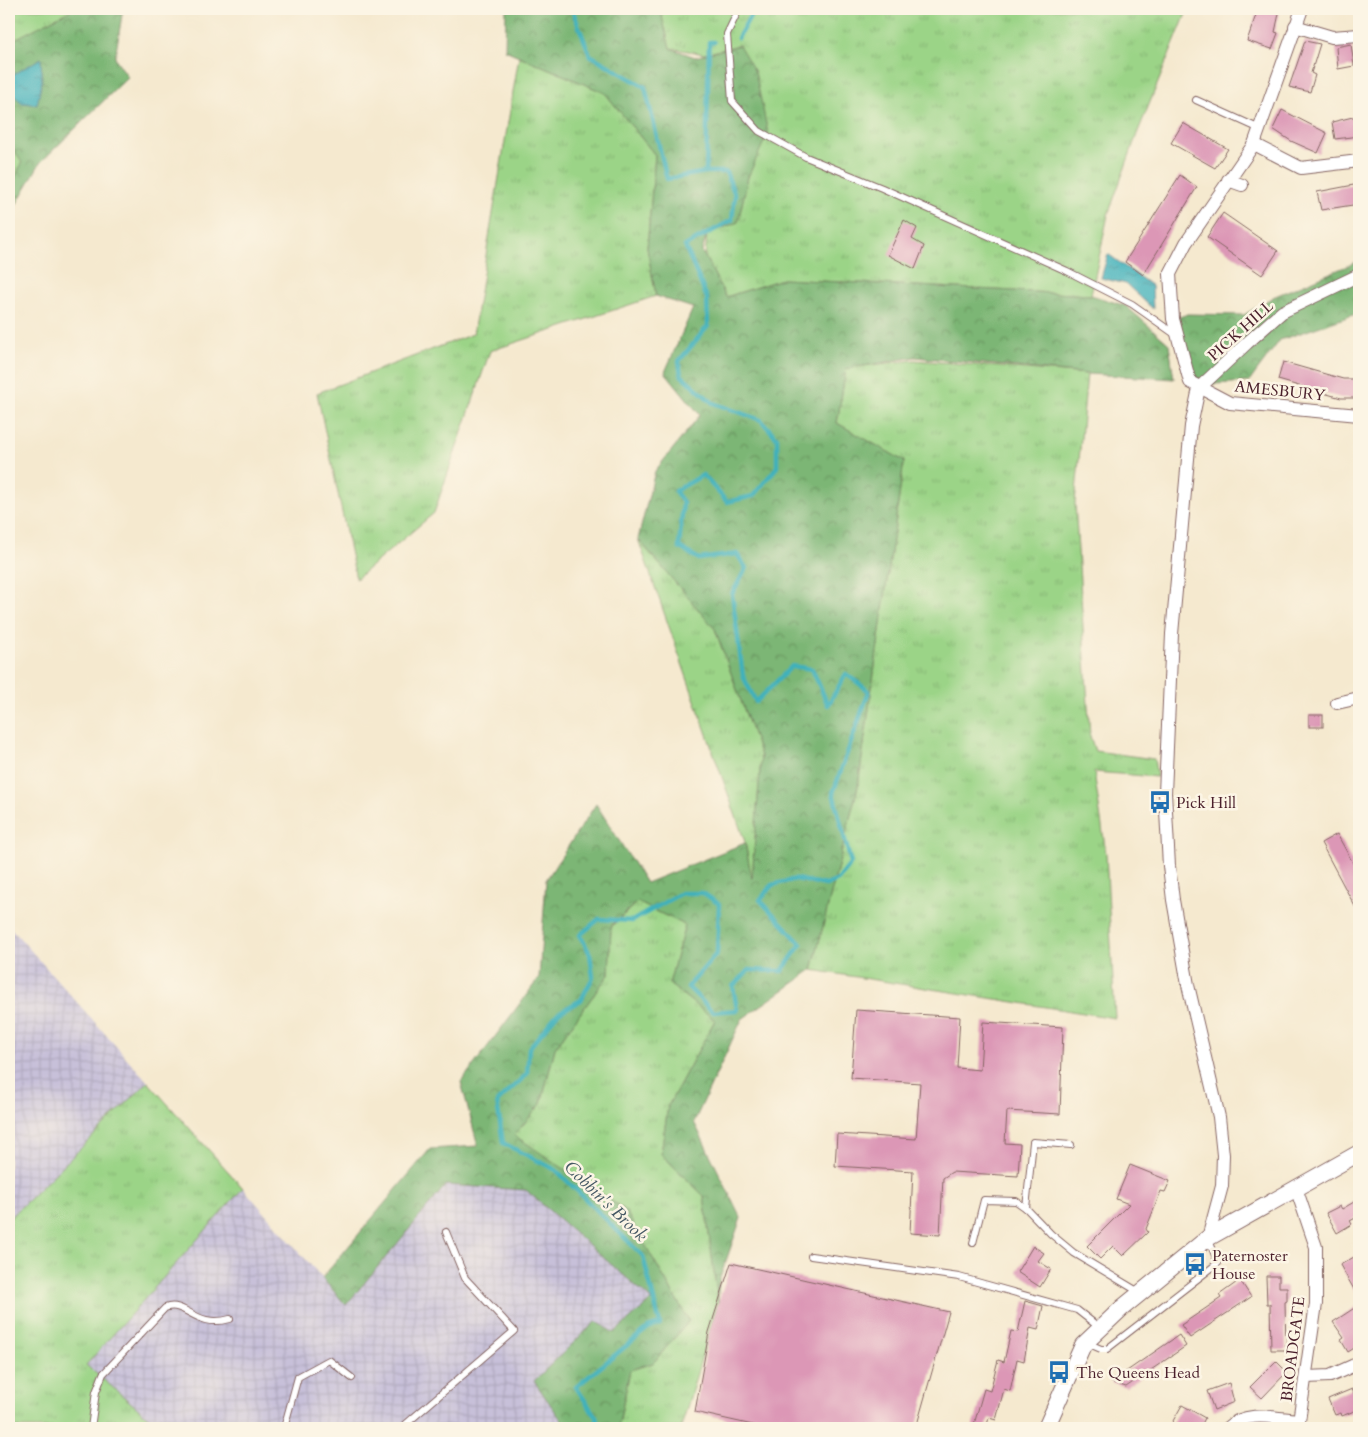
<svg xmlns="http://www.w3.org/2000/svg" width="1368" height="1437" viewBox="0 0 1368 1437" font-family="Cardo,serif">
	<defs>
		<pattern id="industrial-grid" width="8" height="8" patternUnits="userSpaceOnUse" patternTransform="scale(1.25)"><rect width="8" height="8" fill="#c7c0d9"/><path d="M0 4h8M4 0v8" fill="none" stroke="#aca5ba"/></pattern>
		<pattern id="grass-tufts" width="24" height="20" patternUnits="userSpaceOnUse" patternTransform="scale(1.25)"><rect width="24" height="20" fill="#9bd487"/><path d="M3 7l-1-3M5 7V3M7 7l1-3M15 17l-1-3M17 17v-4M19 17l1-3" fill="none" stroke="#87b675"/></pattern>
		<pattern id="forest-crowns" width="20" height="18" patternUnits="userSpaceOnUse" patternTransform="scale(1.25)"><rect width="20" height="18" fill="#7cb674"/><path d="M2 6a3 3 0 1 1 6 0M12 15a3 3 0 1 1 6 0" fill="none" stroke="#68935f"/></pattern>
		<pattern id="water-ripples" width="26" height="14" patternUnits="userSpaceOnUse" patternTransform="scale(1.25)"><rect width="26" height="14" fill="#41b1bb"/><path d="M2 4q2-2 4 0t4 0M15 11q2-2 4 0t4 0" fill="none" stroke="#388f98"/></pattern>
	</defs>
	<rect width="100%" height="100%" fill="#fcf5e5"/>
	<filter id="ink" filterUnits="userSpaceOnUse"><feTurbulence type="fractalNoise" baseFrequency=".02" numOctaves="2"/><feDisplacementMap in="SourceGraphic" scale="10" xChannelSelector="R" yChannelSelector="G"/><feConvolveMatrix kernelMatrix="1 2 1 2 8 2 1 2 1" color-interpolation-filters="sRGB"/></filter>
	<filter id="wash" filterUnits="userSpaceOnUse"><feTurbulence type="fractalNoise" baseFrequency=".0096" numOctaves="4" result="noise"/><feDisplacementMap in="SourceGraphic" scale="20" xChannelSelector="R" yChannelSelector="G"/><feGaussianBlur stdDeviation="1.12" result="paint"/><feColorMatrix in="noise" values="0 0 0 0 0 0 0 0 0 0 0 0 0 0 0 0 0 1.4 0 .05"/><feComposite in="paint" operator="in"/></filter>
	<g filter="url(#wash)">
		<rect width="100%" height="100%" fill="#f5e9cf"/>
		<g fill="url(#industrial-grid)">
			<path d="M 9,926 L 148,1082 L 9,1219 Z"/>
			<path d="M 446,1185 L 526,1190 L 652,1300 L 614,1334 L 534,1381 L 567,1428 L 161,1428 L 86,1365 L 243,1188 L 346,1305 Z"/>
		</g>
		<g fill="url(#grass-tufts)" stroke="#727a59">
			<path d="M 9,9 L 98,9 L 9,192 Z"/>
			<path d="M 660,9 L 1188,9 L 1137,134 L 1108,215 L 1091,295 L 782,279 L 726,297 L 705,257 L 707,234 L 738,222 L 748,177 L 767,133 L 739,45 L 705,54 L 670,48 Z"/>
			<path d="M 519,56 L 605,93 L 655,155 L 647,248 L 656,296 L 490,351 L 434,513 L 356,579 L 317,393 L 473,334 Z"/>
			<path d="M 914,360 L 1087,374 L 1075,503 L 1090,736 L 1095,751 L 1154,759 L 1157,777 L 1094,772 L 1106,854 L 1115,1018 L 812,970 L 858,786 L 904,461 L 837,423 L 846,368 Z"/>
			<path d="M 638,539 L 715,629 L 761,756 L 752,881 L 745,842 Z"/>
			<path d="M 637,902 L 685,925 L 669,984 L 715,1020 L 668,1106 L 661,1154 L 704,1196 L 718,1302 L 681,1428 L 618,1428 L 630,1370 L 653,1363 L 689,1321 L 625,1210 L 513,1136 L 541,1104 L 555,1048 L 609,974 L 611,927 Z"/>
			<path d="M 148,1082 L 243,1188 L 86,1365 L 161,1428 L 9,1428 L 9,1219 Z"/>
		</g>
		<g fill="url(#forest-crowns)" stroke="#636a50">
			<path d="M 73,9 L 123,9 L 115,58 L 128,77 L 40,163 L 9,217 L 9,190 L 22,163 L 9,142 L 9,42 Z"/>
			<path d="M 506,9 L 660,9 L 670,48 L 695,57 L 739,45 L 755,72 L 768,133 L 748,177 L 738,222 L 707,234 L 702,251 L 726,297 L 782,279 L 1091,295 L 1126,306 L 1169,344 L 1174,379 L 1087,374 L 915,357 L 846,369 L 837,423 L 904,461 L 858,786 L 812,970 L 742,1019 L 694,1122 L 741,1218 L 719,1281 L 718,1302 L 704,1196 L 661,1154 L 668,1106 L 715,1020 L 669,984 L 685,925 L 637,902 L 611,926 L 609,974 L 555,1048 L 541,1104 L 514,1135 L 625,1210 L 689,1321 L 653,1363 L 630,1370 L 618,1428 L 567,1428 L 534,1381 L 596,1321 L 614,1333 L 652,1300 L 526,1190 L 446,1185 L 346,1305 L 322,1278 L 430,1149 L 478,1146 L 461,1082 L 539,978 L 546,880 L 596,804 L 646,883 L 745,843 L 752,879 L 761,756 L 715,629 L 638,539 L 655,471 L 700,415 L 665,372 L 693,308 L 656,296 L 647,248 L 655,155 L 605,93 L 505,50 Z"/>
			<path d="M 1359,261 L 1359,313 L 1280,340 L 1249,382 L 1213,384 L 1190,382 L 1173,319 L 1188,314 L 1244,315 L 1273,297 Z"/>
		</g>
		<g fill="url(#water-ripples)" stroke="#466873">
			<path d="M 41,58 L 42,81 L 37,105 L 22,103 L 9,91 L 9,77 Z"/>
			<path d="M 1108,254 L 1152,286 L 1153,309 L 1126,284 L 1101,278 Z"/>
		</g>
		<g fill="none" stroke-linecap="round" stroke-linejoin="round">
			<g stroke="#41b1bb" stroke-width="4.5">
				<path d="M 572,9 L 590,55 L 645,87 L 667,179 L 706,172 L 726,172 L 735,195 L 732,220 L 685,246 L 707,298 L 708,326 L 679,361 L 681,375 L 713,403 L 761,420 L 777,438 L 777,467 L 753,496 L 727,502 L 703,475 L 675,491 L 683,502 L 679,547 L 699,559 L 737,554 L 746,568 L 732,594 L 743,676 L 756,702 L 792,666 L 812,669 L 828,705 L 846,674 L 869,691 L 833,793 L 851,863 L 838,880 L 826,885 L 796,879 L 772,885 L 760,900 L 801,944 L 782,971 L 749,970 L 733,986 L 737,1010 L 713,1012 L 688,987 L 717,953 L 719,904 L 703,893 L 681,893 L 632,921 L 599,919 L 580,935 L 590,954 L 593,977 L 581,1000 L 558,1013 L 529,1048 L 527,1074 L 497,1102 L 503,1143 L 556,1170 L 643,1256 L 660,1324 L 648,1328 L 576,1387 L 596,1417 L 599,1428"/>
				<path d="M 738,38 L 754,9"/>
				<path d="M 706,172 L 709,42 L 714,42"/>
			</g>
		</g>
		<g id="blocks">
			<g fill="#dc97b6">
				<path d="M 1258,9 L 1280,9 L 1275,32 L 1278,33 L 1272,49 L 1247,41 Z"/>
				<path d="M 1305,41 L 1320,44 L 1311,73 L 1315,75 L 1310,92 L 1289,87 Z"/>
				<path d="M 1351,44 L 1354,66 L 1338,69 L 1336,47 Z"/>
				<path d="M 1282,110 L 1327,133 L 1318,153 L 1291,141 L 1273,129 Z"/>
				<path d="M 1357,116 L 1359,136 L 1335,139 L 1332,122 Z"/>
				<path d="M 1183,123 L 1228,149 L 1215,168 L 1171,143 Z"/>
				<path d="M 1180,175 L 1197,187 L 1143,275 L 1125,262 Z"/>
				<path d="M 1359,184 L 1359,204 L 1321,210 L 1317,192 Z"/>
				<path d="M 1223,213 L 1278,251 L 1262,275 L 1207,237 Z"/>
				<path d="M 904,220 L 917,228 L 912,239 L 924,246 L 915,269 L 888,255 Z"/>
				<path d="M 1283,362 L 1343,379 L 1359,379 L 1359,398 L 1341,398 L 1278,380 Z"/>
				<rect x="1309" y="715" width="14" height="12"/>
				<path d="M 1337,834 L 1359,874 L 1359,914 L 1321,843 Z"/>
				<path d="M 856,1010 L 960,1017 L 957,1068 L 980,1070 L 983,1022 L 1063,1027 L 1060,1114 L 1007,1111 L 1005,1143 L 1020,1144 L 1018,1176 L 952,1172 L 943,1178 L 940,1235 L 910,1233 L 913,1171 L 835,1166 L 837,1134 L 916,1139 L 920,1083 L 851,1078 Z"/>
				<path d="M 1130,1165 L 1170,1181 L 1165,1192 L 1161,1191 L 1146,1229 L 1148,1232 L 1123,1256 L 1113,1246 L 1100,1259 L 1087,1246 L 1129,1204 L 1116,1199 Z"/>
				<path d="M 1359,1199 L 1359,1216 L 1350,1221 L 1352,1224 L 1337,1233 L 1326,1213 L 1340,1206 L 1342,1209 Z"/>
				<path d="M 1033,1246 L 1044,1253 L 1038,1261 L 1051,1269 L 1040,1287 L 1017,1272 Z"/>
				<path d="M 1354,1257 L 1359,1266 L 1359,1298 L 1340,1265 Z"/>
				<path d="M 731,1263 L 949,1312 L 916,1428 L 766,1428 L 695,1412 L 709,1332 Z"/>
				<path d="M 1266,1276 L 1279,1276 L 1279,1287 L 1287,1287 L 1287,1301 L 1285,1302 L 1286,1350 L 1271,1350 L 1270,1304 L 1267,1304 Z"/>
				<path d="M 1240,1280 L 1251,1297 L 1190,1338 L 1181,1325 L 1221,1298 L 1219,1295 Z"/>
				<path d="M 1025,1301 L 1043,1306 L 1038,1330 L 1030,1328 L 1024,1361 L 1017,1359 L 1010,1391 L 1004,1389 L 996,1420 L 989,1418 L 986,1428 L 973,1428 L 984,1389 L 990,1391 L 998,1360 L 1004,1362 L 1011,1331 L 1018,1332 Z"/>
				<path d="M 1359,1305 L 1359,1345 L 1348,1352 L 1341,1340 L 1344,1338 L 1333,1322 Z"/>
				<path d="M 1179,1335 L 1186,1346 L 1126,1387 L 1111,1382 Z"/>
				<path d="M 1276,1361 L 1287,1372 L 1262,1398 L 1250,1387 Z"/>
				<path d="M 1229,1383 L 1234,1402 L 1214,1410 L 1207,1391 Z"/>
				<path d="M 1352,1389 L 1354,1394 L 1359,1391 L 1359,1409 L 1342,1416 L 1341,1413 L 1335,1415 L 1328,1399 Z"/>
				<path d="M 1182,1405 L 1205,1418 L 1200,1428 L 1169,1428 Z"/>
			</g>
		</g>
	</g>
	<g filter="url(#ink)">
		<use href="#blocks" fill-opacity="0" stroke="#866664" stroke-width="1"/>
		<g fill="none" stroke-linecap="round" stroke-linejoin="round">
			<defs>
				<g id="service">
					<path d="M 739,9 L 727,34 L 732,101 L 759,131 L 806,157 L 882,188 L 1067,271 L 1132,304 L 1176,335"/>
					<path d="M 1196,100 L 1260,129"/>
					<path d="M 1026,1208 L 1033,1142 L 1071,1145"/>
					<path d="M 973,1243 L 984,1200 L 1016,1201 L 1026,1208 L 1051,1234 L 1074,1253 L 1139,1292"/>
					<path d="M 811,1256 L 959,1277 L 1077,1310 L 1100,1328"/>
					<path d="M 1087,1343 L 1101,1349 L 1107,1349 L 1218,1263 L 1209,1240"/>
					<path d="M 91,1428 L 96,1392 L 103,1374 L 165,1308 C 186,1300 195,1329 230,1319"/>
					<path d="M 284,1428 L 298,1377 L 329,1360 L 352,1378"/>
					<path d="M 406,1428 L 406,1424 L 514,1331 L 465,1278 L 446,1232"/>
				</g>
				<g id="minor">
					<path d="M 1302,9 L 1254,144 L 1186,243 L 1170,274 L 1173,319 L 1190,382 L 1230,403 L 1359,415"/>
					<path d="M 1295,26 L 1332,37 L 1359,35"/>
					<path d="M 1254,144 L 1301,168 L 1359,161"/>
					<path d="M 1228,180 L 1242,185"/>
					<path d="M 1337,703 L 1359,698"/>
					<path d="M 1296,1188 L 1316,1247 L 1316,1304 L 1298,1428"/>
					<path d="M 1208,1238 L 1222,1186 L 1223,1155 L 1219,1117 L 1188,985 L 1173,900 L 1169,866 L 1165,793 L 1172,634 L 1191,426 L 1199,388 L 1247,343 L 1282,312 L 1359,275"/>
					<path d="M 1306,1377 L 1330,1376 L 1359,1363"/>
					<path d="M 1227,1428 C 1247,1410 1274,1418 1299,1420"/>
				</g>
				<path id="tertiary" d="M 1046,1428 L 1083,1345 L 1122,1308 L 1208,1238 L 1359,1153"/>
			</defs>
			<use href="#service" stroke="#866664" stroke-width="8"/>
			<use href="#minor" stroke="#866664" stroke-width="14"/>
			<use href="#tertiary" stroke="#866664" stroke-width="18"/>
			<use href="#service" stroke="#fff" stroke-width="6"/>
			<use href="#minor" stroke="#fff" stroke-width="12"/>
			<use href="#tertiary" stroke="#fff" stroke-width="16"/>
		</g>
	</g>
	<defs>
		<symbol id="bus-bare" viewBox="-9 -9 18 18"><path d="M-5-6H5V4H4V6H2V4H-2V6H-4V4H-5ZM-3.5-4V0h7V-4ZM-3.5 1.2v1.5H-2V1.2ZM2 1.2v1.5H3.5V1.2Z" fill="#1f6fb2" stroke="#fcf5e5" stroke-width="2.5" paint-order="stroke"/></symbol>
	</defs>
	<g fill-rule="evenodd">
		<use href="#bus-bare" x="1144" y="786" width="32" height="32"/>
		<use href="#bus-bare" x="1179" y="1248" width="32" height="32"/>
		<use href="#bus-bare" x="1043" y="1356" width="32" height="32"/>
	</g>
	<g text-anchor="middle" stroke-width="5" stroke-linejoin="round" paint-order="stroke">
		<g font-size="16" fill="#4a1f2b" stroke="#fcf5e5">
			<text transform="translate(1240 330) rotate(-42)" y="6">PICK HILL</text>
			<text transform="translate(1280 390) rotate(6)" y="6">AMESBURY</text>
			<text transform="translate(1292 1349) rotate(-83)" y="6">BROADGATE</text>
		</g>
		<g font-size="16" fill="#4a1f2b" stroke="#fcf5e5" text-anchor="start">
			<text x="1176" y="808">Pick Hill</text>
			<text x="1212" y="1261">Paternoster<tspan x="1212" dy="18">House</tspan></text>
			<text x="1076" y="1378">The Queens Head</text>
		</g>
		<g font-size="18" font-style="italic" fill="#465965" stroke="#fcf5e5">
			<text transform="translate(606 1201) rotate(44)" y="6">Cobbin's Brook</text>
		</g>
	</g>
	<rect width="1368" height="1437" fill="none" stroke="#fcf5e5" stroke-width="30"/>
</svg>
